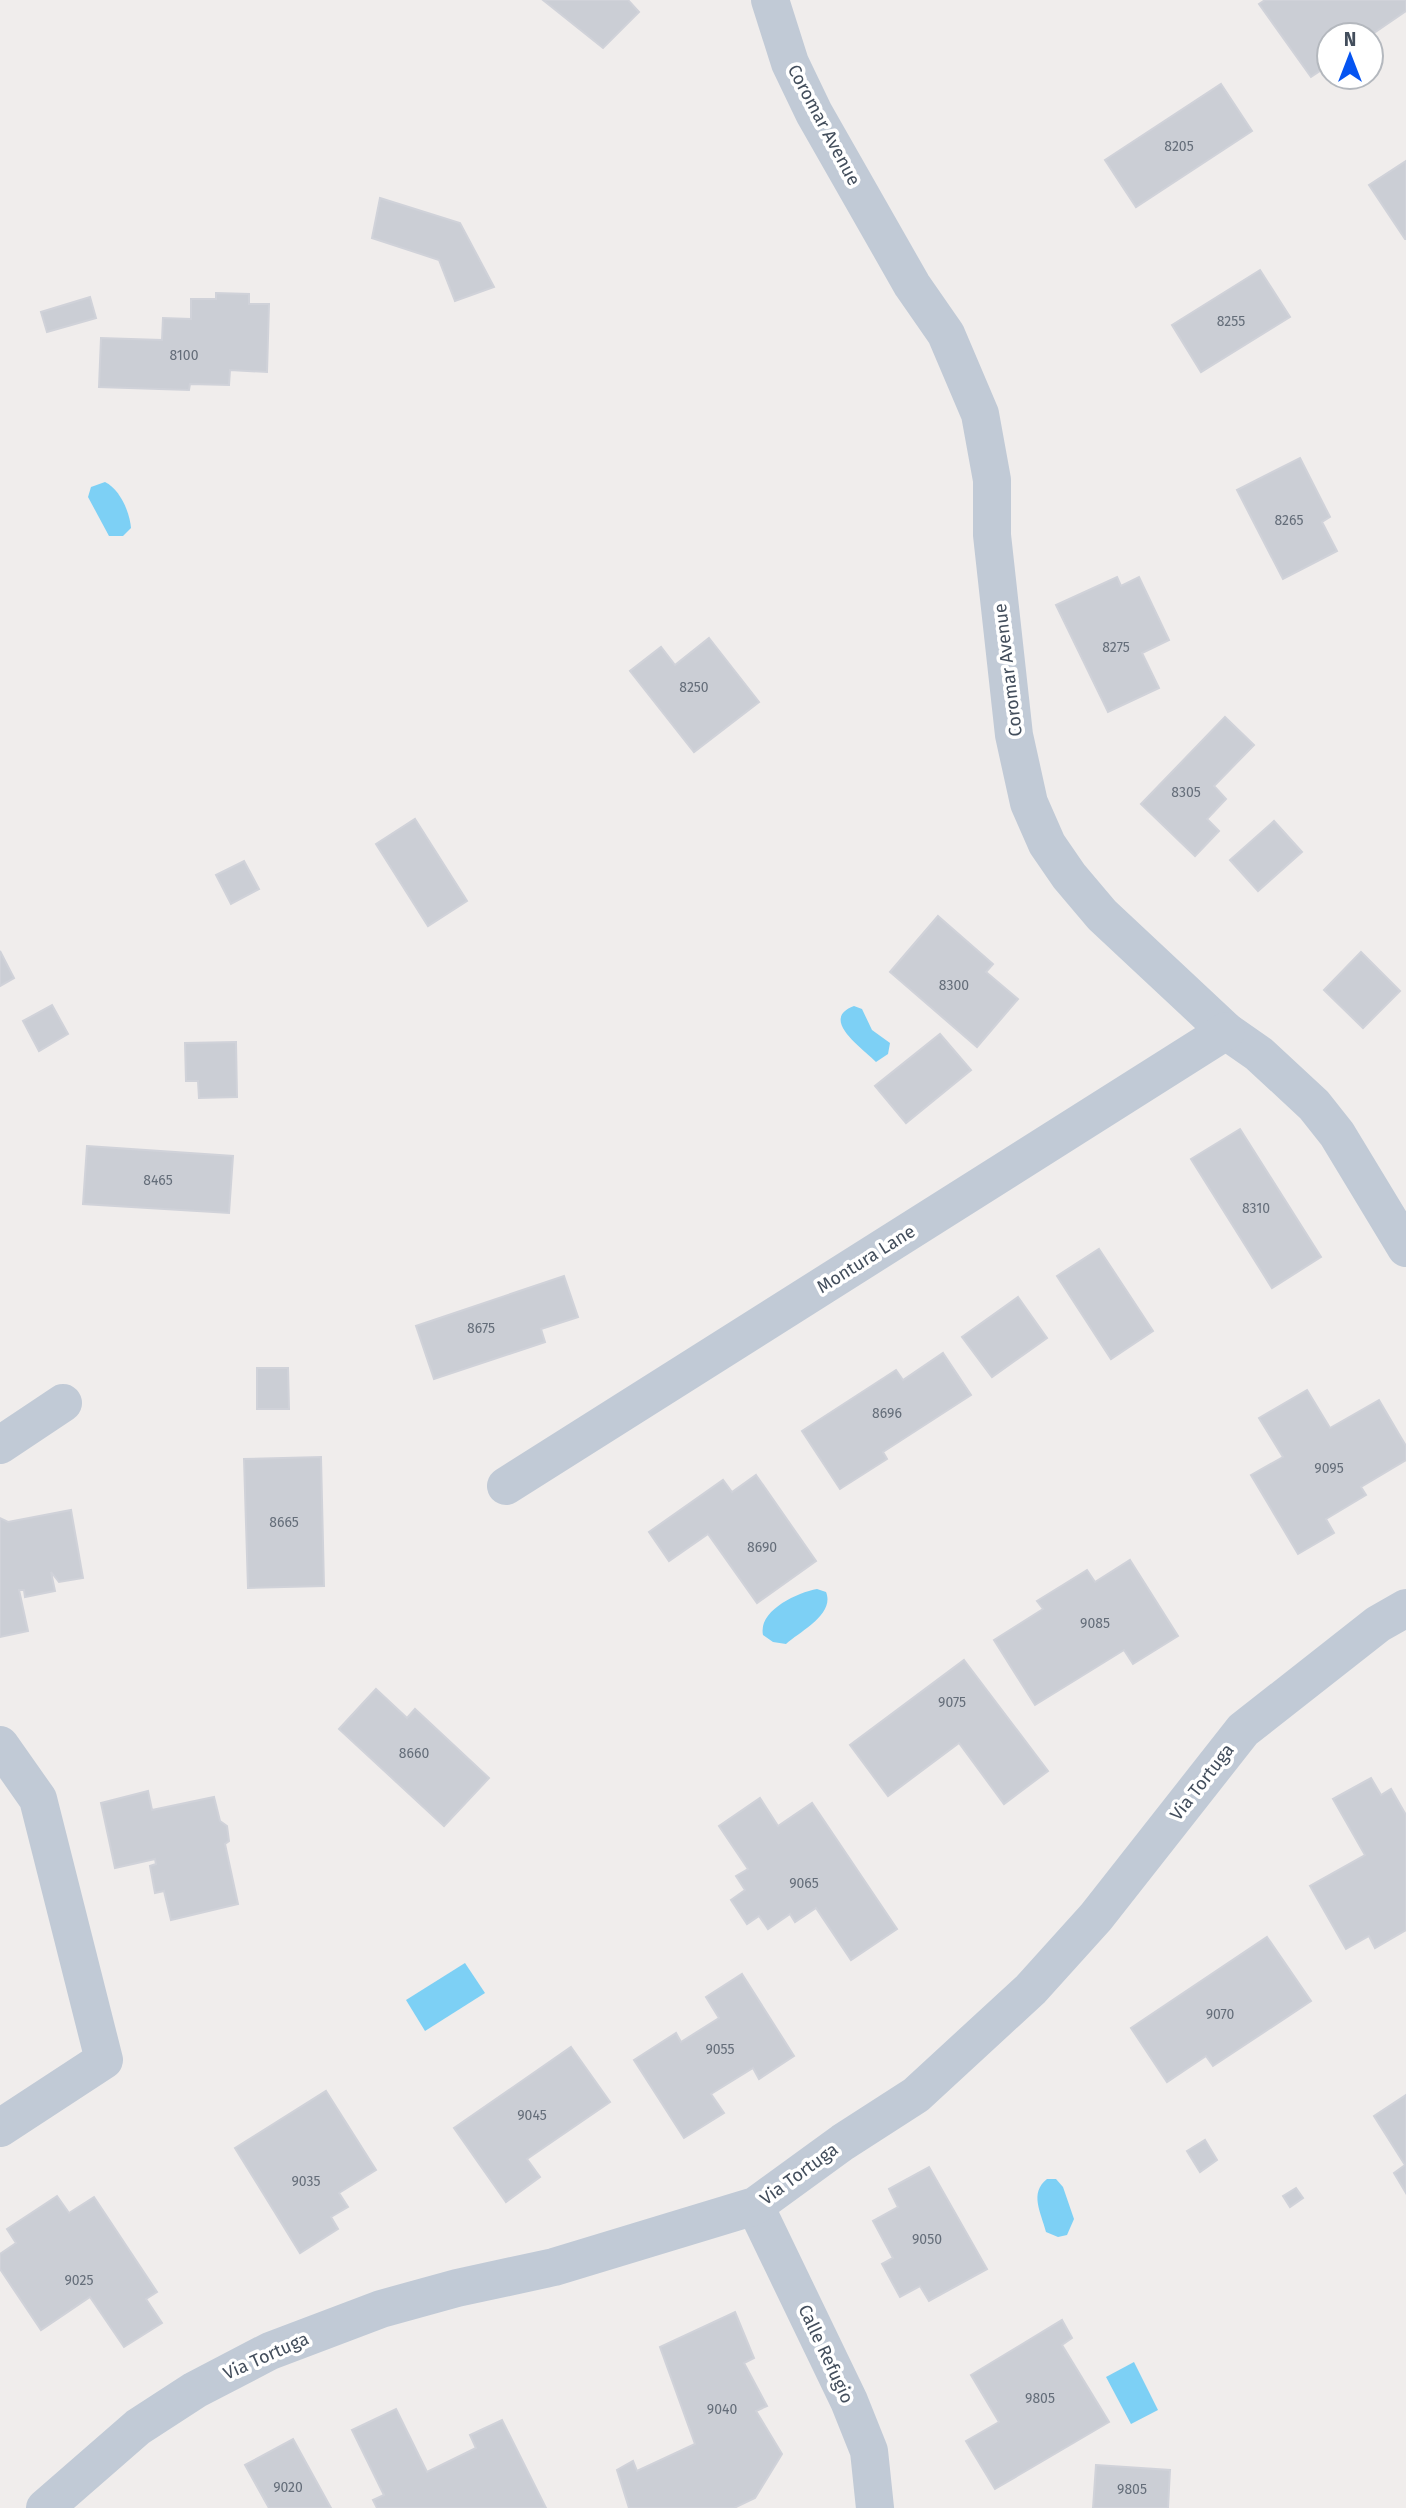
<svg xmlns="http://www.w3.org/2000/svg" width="1406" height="2508" viewBox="0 0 1406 2508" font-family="'Fira Sans',sans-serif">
	<rect width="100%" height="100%" fill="#f0edec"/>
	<g fill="#7dd0f5">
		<path d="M 105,482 C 120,489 130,513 131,528 L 123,536 L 109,536 L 88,497 L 91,487 Z"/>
		<path d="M 854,1006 L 862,1009 L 872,1030 L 890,1043 L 888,1054 L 876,1062 C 862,1048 819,1019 854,1006 Z"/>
		<path d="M 817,1589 L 826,1592 C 835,1614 801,1631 786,1644 L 773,1642 L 763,1635 C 758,1611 796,1593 817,1589 Z"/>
		<path d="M 465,1963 L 485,1993 L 425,2031 L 406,2000 Z"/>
		<path d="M 1047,2179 L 1056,2179 L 1063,2187 L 1074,2219 L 1067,2235 L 1058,2237 L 1046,2232 C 1041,2212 1029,2193 1047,2179 Z"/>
		<path d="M 1134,2362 L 1158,2410 L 1131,2424 L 1106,2377 Z"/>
	</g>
	<g fill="#cbced5" stroke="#d0d2d9" stroke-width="2">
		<path d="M 543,0 L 628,0 L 639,12 L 603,48 Z"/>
		<path d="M 1265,0 L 1406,0 L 1406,11 L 1371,35 L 1329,35 L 1329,65 L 1311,77 L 1259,4 Z"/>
		<path d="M 1221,84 L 1252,131 L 1136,207 L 1105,160 Z"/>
		<path d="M 1406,161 L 1406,239 L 1405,239 L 1369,185 Z"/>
		<path d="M 380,198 L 460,223 L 494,287 L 455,301 L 439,260 L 372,238 Z"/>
		<path d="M 1260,270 L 1290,317 L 1201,372 L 1172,325 Z"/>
		<path d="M 216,293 L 249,294 L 249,304 L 269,304 L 267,372 L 230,370 L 229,385 L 190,384 L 189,390 L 99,387 L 101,338 L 162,340 L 163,318 L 191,319 L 191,299 L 216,299 Z"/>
		<path d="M 90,297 L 96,318 L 47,332 L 41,312 Z"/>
		<path d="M 1300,458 L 1330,517 L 1322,522 L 1337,551 L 1283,579 L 1237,490 Z"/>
		<path d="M 1117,577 L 1121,586 L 1139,577 L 1169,640 L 1142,653 L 1159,688 L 1108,712 L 1056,605 Z"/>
		<path d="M 709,638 L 759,702 L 694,752 L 630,671 L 661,647 L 675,665 Z"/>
		<path d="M 1225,717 L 1254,745 L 1214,786 L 1226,799 L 1207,819 L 1219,831 L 1195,856 L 1141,804 Z"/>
		<path d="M 415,819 L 467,901 L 428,926 L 376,844 Z"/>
		<path d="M 1274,821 L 1302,852 L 1258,891 L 1230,860 Z"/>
		<path d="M 244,861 L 259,889 L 231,904 L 216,875 Z"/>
		<path d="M 938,916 L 993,964 L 986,972 L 1018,999 L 977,1047 L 890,972 Z"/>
		<path d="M 0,951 L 14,978 L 0,986 Z"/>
		<path d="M 1361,952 L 1400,991 L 1363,1028 L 1324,990 Z"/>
		<path d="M 52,1005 L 68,1034 L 39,1051 L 23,1021 Z"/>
		<path d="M 940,1034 L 971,1070 L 906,1123 L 875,1086 Z"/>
		<path d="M 236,1042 L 237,1097 L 199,1098 L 198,1081 L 186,1081 L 185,1043 Z"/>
		<path d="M 1240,1129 L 1321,1257 L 1272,1288 L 1191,1159 Z"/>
		<path d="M 87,1146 L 233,1156 L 229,1213 L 83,1204 Z"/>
		<path d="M 1099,1249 L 1153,1331 L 1111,1359 L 1057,1276 Z"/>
		<path d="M 564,1276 L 578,1317 L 541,1329 L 545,1342 L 434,1379 L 416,1326 Z"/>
		<path d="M 1018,1297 L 1047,1338 L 992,1377 L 962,1337 Z"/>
		<path d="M 943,1353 L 971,1395 L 883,1452 L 887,1459 L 840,1489 L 802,1431 L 896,1370 L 903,1380 Z"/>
		<path d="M 257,1368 L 288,1368 L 289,1409 L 257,1409 Z"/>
		<path d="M 1307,1390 L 1330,1428 L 1379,1400 L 1406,1446 L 1406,1460 L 1361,1487 L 1366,1495 L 1326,1519 L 1334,1533 L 1298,1554 L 1251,1475 L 1283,1457 L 1259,1418 Z"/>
		<path d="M 321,1457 L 324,1586 L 248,1588 L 244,1459 Z"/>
		<path d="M 756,1475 L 816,1561 L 757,1603 L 708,1534 L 669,1561 L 649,1532 L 723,1480 L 732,1492 Z"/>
		<path d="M 71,1510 L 83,1578 L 59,1582 L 51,1572 L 55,1591 L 25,1597 L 24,1590 L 19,1590 L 28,1631 L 0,1637 L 0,1518 L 8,1522 Z"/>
		<path d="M 1130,1560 L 1178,1636 L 1133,1664 L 1124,1650 L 1035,1705 L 994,1640 L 1043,1609 L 1037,1601 L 1087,1570 L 1095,1582 Z"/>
		<path d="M 964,1660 L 1048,1771 L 1004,1804 L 959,1743 L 888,1796 L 850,1745 Z"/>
		<path d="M 376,1689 L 407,1718 L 415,1709 L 489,1778 L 444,1826 L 339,1729 Z"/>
		<path d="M 1371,1778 L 1381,1795 L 1391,1789 L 1406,1815 L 1406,1930 L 1375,1948 L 1369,1936 L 1346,1949 L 1310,1886 L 1365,1855 L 1333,1799 Z"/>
		<path d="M 148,1791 L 152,1810 L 214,1797 L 220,1821 L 227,1826 L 229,1841 L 225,1844 L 238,1904 L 171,1920 L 164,1891 L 155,1893 L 150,1866 L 156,1864 L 155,1859 L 115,1868 L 101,1803 Z"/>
		<path d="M 760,1798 L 778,1826 L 812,1803 L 897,1929 L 851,1960 L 816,1908 L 795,1922 L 790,1914 L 768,1929 L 759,1916 L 747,1924 L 731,1900 L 745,1890 L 736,1876 L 748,1869 L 719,1826 Z"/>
		<path d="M 1267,1937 L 1311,2001 L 1213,2066 L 1206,2056 L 1167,2082 L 1131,2028 Z"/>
		<path d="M 742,1974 L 794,2056 L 759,2079 L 753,2068 L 711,2094 L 724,2113 L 684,2138 L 634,2060 L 676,2033 L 681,2042 L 719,2018 L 706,1997 Z"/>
		<path d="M 571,2047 L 610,2102 L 527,2159 L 540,2177 L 506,2202 L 454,2128 Z"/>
		<path d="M 326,2091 L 376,2170 L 339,2193 L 348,2207 L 331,2217 L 338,2229 L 300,2253 L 235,2148 Z"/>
		<path d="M 1406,2095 L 1406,2193 L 1394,2173 L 1405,2165 L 1374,2116 Z"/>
		<path d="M 1205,2140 L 1217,2160 L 1200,2172 L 1187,2151 Z"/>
		<path d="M 929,2167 L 987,2269 L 929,2301 L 920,2286 L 900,2297 L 882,2264 L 893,2258 L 873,2221 L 898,2207 L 889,2189 Z"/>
		<path d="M 1296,2188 L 1303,2198 L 1290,2207 L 1283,2196 Z"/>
		<path d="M 57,2196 L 69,2213 L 94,2197 L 157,2292 L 146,2299 L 162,2323 L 124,2347 L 90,2297 L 41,2330 L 0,2269 L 0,2254 L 16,2243 L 7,2229 Z"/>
		<path d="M 735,2312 L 754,2358 L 744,2363 L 767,2406 L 756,2411 L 782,2454 L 755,2498 L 734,2508 L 629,2508 L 617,2470 L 633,2461 L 637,2471 L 695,2444 L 660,2347 Z"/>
		<path d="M 1062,2320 L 1072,2338 L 1062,2345 L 1109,2422 L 995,2489 L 966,2441 L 999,2422 L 971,2375 Z"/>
		<path d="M 396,2409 L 427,2472 L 476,2448 L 470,2435 L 502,2420 L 546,2508 L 377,2508 L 373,2500 L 384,2495 L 352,2430 Z"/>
		<path d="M 293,2439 L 331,2508 L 269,2508 L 245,2465 Z"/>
		<path d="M 1096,2465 L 1170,2470 L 1168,2508 L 1093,2508 Z"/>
	</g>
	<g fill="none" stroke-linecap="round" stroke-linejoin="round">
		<g stroke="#c1cad6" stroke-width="38">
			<path d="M 770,0 L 790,63 L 814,113 L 912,285 L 946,334 L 980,414 L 992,480 L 992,535 L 1014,735 L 1029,803 L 1047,844 L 1069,876 L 1102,915 L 1226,1031 L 1259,1054 L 1314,1105 L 1337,1134 L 1406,1248"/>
			<path d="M 0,1445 L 63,1403"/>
			<path d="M 506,1486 L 1226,1031"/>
			<path d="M 0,1745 L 38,1799 L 104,2060 L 0,2128"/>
			<path d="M 755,2206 L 849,2401 L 869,2451 L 875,2508"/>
			<path d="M 45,2508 L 138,2427 L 195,2390 L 270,2351 L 381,2309 L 457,2288 L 554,2267 L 755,2206 L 843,2142 L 916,2095 L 1031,1989 L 1096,1917 L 1243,1730 L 1378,1624 L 1406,1608"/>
		</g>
	</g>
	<g text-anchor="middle" stroke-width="7" stroke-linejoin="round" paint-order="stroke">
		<g font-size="14" fill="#656e7a">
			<text x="1179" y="151">8205</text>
			<text x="1231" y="326">8255</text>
			<text x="184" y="360">8100</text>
			<text x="1289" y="525">8265</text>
			<text x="1116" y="652">8275</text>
			<text x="694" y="692">8250</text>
			<text x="1186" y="797">8305</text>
			<text x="954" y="990">8300</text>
			<text x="158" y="1185">8465</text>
			<text x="1256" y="1213">8310</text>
			<text x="481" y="1333">8675</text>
			<text x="887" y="1418">8696</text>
			<text x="1329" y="1473">9095</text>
			<text x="284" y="1527">8665</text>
			<text x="762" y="1552">8690</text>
			<text x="1095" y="1628">9085</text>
			<text x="952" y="1707">9075</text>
			<text x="414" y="1758">8660</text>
			<text x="804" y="1888">9065</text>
			<text x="1220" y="2019">9070</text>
			<text x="720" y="2054">9055</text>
			<text x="532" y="2120">9045</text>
			<text x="306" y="2186">9035</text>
			<text x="927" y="2244">9050</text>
			<text x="79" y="2285">9025</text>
			<text x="1040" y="2403">9805</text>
			<text x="722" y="2414">9040</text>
			<text x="288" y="2492">9020</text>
			<text x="1132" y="2494">9805</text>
		</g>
		<g font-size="18" fill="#434e5c" stroke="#fff">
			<text transform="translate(824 125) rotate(62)" y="6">Coromar Avenue</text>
			<text transform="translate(1008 670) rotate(-97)" y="6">Coromar Avenue</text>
			<text transform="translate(866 1259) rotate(-32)" y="6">Montura Lane</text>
			<text transform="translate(1202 1782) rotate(-52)" y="6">Via Tortuga</text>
			<text transform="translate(799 2174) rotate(-36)" y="6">Via Tortuga</text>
			<text transform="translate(826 2354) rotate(65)" y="6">Calle Refugio</text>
			<text transform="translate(266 2356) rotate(-24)" y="6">Via Tortuga</text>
		</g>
	</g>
	<g transform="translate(1350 56)"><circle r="33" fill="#ffffff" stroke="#b4b8be" stroke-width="2"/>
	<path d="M0-5L12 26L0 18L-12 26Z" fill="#0554f1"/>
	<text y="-10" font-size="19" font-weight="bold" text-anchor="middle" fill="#434e5c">N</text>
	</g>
</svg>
